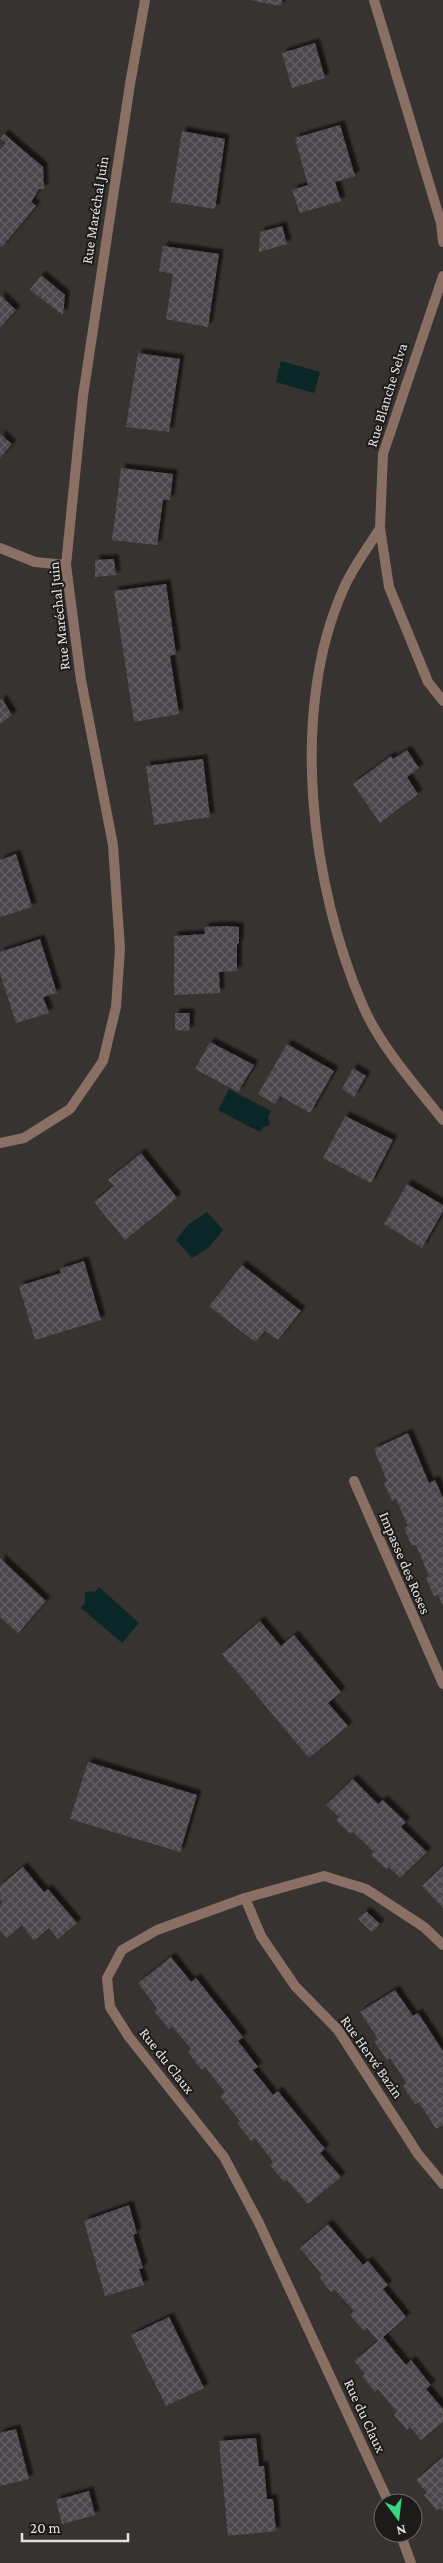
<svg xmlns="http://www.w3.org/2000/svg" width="443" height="2563" viewBox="0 0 443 2563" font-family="'Crimson Pro',serif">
	<defs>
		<pattern id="building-cross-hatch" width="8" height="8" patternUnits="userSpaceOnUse" patternTransform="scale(1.25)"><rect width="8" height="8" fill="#4a474b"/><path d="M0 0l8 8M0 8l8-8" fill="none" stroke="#646165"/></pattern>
		<filter id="shadow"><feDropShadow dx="4.5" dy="-4.5" stdDeviation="1" flood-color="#0009"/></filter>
	</defs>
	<rect width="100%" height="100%" fill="#363330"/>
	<g fill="#0a2627">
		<path d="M 281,361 L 320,372 L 314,393 L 276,382 Z"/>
		<path d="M 229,1089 L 271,1111 L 268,1117 L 270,1125 L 263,1127 L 260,1132 L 218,1110 Z"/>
		<path d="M 207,1212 L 223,1230 L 209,1247 L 192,1258 L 176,1240 L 189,1224 Z"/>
		<path d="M 99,1587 L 139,1623 L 122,1643 L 81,1608 L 85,1603 L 85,1593 L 90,1591 L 95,1592 Z"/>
	</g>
	<g fill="url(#building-cross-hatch)" filter="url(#shadow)">
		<path d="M 250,0 L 282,0 L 281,6 Z"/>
		<path d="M 315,43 L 325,78 L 292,88 L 282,53 Z"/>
		<path d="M 340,125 L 355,176 L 335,182 L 341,201 L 300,213 L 292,190 L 308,185 L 295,138 Z"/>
		<path d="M 182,131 L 225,139 L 215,209 L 171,202 Z"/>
		<path d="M 4,134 L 43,167 L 44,189 L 39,189 L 31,202 L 36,206 L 2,247 L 0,246 L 0,150 L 6,143 L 0,139 Z"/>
		<path d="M 282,226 L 287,244 L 259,252 L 260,232 Z"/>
		<path d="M 163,246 L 219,254 L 208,327 L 166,319 L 173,274 L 159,271 Z"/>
		<path d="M 41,275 L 65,295 L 63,315 L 30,290 Z"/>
		<path d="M 0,295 L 16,310 L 0,328 Z"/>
		<path d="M 138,353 L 180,359 L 169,432 L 126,427 Z"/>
		<path d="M 0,434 L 12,444 L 0,458 Z"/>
		<path d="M 121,468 L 173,474 L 170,500 L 163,500 L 157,545 L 112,540 Z"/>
		<path d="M 114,559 L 116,575 L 95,577 L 95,560 Z"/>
		<path d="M 166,584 L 176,654 L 170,656 L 179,714 L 134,722 L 114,591 Z"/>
		<path d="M 2,699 L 12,715 L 0,724 L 0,700 Z"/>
		<path d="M 407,750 L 419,768 L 407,777 L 418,794 L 380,823 L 353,784 L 391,756 L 393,759 Z"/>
		<path d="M 203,759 L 210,817 L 154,825 L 146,766 Z"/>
		<path d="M 16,854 L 32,907 L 0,917 L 0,860 Z"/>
		<path d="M 226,926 L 239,927 L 239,943 L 237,944 L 237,971 L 219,972 L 220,993 L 174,995 L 174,936 L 205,934 L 204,927 Z"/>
		<path d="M 40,939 L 57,993 L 43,997 L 49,1013 L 16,1023 L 0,973 L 0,952 Z"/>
		<path d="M 175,1013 L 190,1013 L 189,1031 L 175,1030 Z"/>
		<path d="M 210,1042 L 254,1065 L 238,1092 L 195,1069 Z"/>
		<path d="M 287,1044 L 334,1071 L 310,1113 L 280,1096 L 275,1104 L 258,1094 Z"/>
		<path d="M 353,1068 L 366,1076 L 354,1097 L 342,1089 Z"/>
		<path d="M 345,1116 L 393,1140 L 371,1183 L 323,1158 Z"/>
		<path d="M 141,1153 L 177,1198 L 125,1240 L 94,1202 L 114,1186 L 108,1180 Z"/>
		<path d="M 407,1184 L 443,1205 L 443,1211 L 422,1248 L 384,1224 Z"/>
		<path d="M 84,1261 L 101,1320 L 35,1340 L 19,1286 L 61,1273 L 60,1269 Z"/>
		<path d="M 242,1265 L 301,1311 L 278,1340 L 265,1331 L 255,1342 L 209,1306 Z"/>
		<path d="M 408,1433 L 429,1483 L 435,1480 L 443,1498 L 443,1606 L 438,1595 L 434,1596 L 426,1578 L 429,1576 L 416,1545 L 412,1546 L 404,1528 L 408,1526 L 396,1499 L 392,1501 L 384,1483 L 387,1481 L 374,1449 Z"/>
		<path d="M 0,1558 L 46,1601 L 18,1633 L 0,1617 Z"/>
		<path d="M 260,1621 L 281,1646 L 294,1635 L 341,1692 L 328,1703 L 348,1726 L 309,1758 L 222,1654 Z"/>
		<path d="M 88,1762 L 197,1795 L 180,1852 L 70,1819 Z"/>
		<path d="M 353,1779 L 378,1804 L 383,1800 L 406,1822 L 401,1827 L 427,1852 L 400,1878 L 389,1867 L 386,1869 L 371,1855 L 374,1852 L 353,1832 L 350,1834 L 336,1820 L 339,1817 L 326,1805 Z"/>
		<path d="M 443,1866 L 443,1908 L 422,1886 Z"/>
		<path d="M 23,1867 L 44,1892 L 48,1889 L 77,1923 L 58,1939 L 49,1928 L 34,1941 L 22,1925 L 7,1938 L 0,1930 L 0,1905 L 3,1902 L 0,1899 L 0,1886 Z"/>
		<path d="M 366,1911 L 380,1924 L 372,1932 L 358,1919 Z"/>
		<path d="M 171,1957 L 191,1982 L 196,1978 L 243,2037 L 238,2041 L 258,2067 L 253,2070 L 273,2095 L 278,2091 L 325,2149 L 320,2153 L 341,2177 L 308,2204 L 287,2180 L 284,2182 L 270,2165 L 273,2162 L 255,2138 L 251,2141 L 237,2123 L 240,2121 L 220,2096 L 225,2092 L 205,2067 L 202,2070 L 200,2068 L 188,2052 L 191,2049 L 172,2026 L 169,2029 L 154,2011 L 157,2008 L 138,1983 Z"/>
		<path d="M 395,1990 L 413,2016 L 418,2013 L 443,2051 L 443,2125 L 436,2129 L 419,2102 L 415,2104 L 403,2086 L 406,2084 L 404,2079 L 390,2058 L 387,2060 L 374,2041 L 378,2039 L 360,2012 Z"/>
		<path d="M 129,2205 L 137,2233 L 133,2235 L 143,2268 L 139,2269 L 144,2285 L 105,2296 L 84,2221 Z"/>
		<path d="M 328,2224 L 363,2265 L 368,2261 L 388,2285 L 383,2289 L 406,2317 L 383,2337 L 406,2365 L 411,2360 L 431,2385 L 426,2389 L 443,2409 L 443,2422 L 421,2440 L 410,2427 L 407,2430 L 394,2415 L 397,2412 L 378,2389 L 375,2392 L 362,2376 L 365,2374 L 354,2361 L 378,2341 L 367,2328 L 364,2331 L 350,2315 L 354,2311 L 335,2290 L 331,2292 L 319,2277 L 322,2275 L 300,2248 Z"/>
		<path d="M 169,2317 L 204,2388 L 166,2406 L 131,2335 Z"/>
		<path d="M 16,2429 L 29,2479 L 0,2486 L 0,2433 Z"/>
		<path d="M 256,2438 L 259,2466 L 264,2466 L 267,2499 L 273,2499 L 276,2531 L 228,2536 L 219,2441 Z"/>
		<path d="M 443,2457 L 443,2511 L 440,2508 L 437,2511 L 424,2495 L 427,2493 L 416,2480 Z"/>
		<path d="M 89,2491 L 95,2515 L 62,2524 L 56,2500 Z"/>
	</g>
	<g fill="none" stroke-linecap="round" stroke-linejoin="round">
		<g stroke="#8a6f64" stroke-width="10">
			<path d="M 374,0 L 441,223 L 443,242"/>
			<path d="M 443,276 L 383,454 L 380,528 L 389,587 L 428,682 L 443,701"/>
			<path d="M 380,528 C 368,548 352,568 343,590 C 289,711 311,887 363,1006 C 380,1046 416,1086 443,1120"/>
			<path d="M 0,548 L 35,562 L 66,565"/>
			<path d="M 0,1143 L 24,1138 L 70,1109 L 103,1061 L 116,1007 L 120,949 L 113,845 L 81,680 L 66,565 L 83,396 L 130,84 L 145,0"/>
			<path d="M 354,1481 L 443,1684"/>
			<path d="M 245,1898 L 261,1936 L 295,1986 L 338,2030 L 418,2154 L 443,2184"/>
			<path d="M 389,2503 L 259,2223 L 224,2157 L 129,2037 L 110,2007 L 107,1978 L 122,1950 L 157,1930 L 245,1898 L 324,1876 L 366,1889 L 424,1927 L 443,1945"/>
			<path d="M 400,2533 L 411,2563"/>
		</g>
	</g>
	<g text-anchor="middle" stroke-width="4" stroke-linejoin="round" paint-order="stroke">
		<g font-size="15" fill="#e4e2e0" stroke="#1c1b1a">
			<text transform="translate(95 210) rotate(-81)" y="5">Rue Maréchal Juin</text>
			<text transform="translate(387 395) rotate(-73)" y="5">Rue Blanche Selva</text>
			<text transform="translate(59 616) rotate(-96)" y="5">Rue Maréchal Juin</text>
			<text transform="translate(405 1563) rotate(67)" y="5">Impasse des Roses</text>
			<text transform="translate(372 2057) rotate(55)" y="5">Rue Hervé Bazin</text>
			<text transform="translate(167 2061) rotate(52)" y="5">Rue du Claux</text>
			<text transform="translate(365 2416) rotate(65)" y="5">Rue du Claux</text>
		</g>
	</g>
	<g transform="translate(398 2518) rotate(165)"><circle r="24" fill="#1c1b1a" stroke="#6c6b69"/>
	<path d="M0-4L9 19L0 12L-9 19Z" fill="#38d880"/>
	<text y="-8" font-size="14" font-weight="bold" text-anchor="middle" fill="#e4e2e0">N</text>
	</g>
	<path d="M22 2533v8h106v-8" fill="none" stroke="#e4e2e0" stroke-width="2.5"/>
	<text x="30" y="2533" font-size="15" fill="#e4e2e0" stroke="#1c1b1a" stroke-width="4" paint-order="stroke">20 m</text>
</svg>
